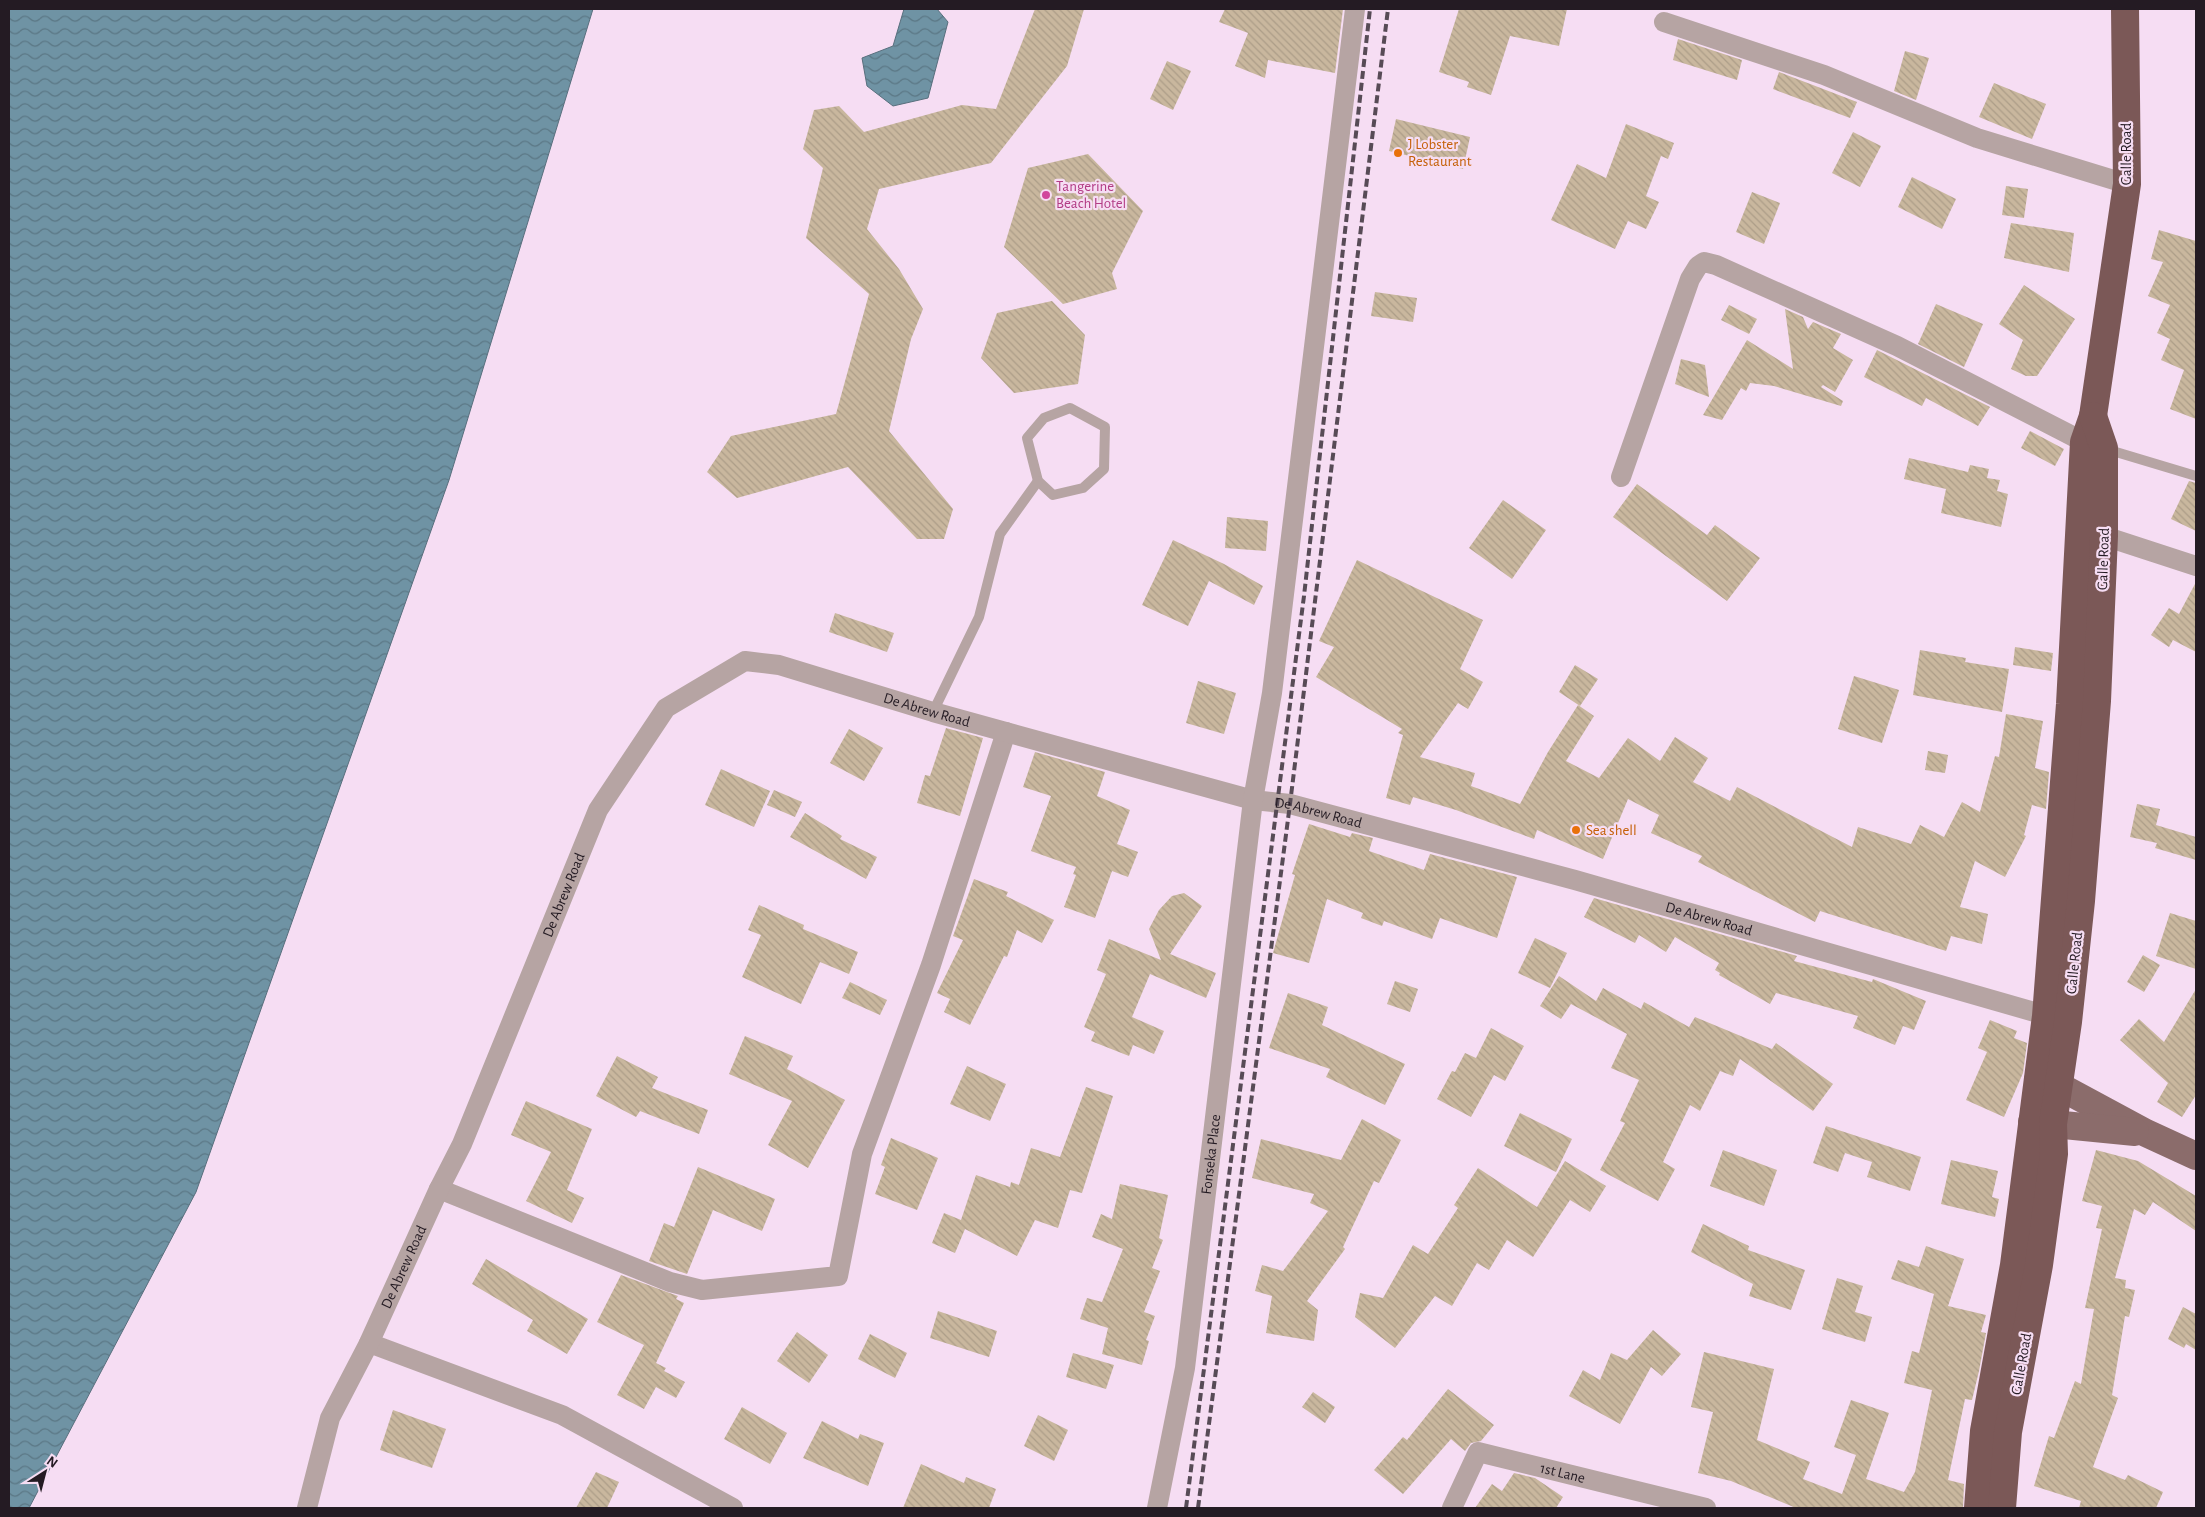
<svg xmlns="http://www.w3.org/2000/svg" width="2205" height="1517" viewBox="0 0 2205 1517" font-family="'Alegreya Sans',sans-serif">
	<defs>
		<pattern id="water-waves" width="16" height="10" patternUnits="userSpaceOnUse" patternTransform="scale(1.25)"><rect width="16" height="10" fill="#6f93a4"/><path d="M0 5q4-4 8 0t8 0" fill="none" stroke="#5b7785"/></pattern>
		<pattern id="building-back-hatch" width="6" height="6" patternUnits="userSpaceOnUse" patternTransform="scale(1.25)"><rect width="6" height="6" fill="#c9b79e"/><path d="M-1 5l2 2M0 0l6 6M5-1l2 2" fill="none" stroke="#ac9d88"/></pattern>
	</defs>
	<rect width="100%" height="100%" fill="#f6ddf3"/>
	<g fill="url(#water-waves)" stroke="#586f7d">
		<path d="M 9,9 L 593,9 L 449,480 L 196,1192 L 29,1508 L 9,1508 Z"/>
		<path d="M 904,9 L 937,9 L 948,22 L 928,98 L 893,106 L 867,86 L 862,58 L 893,46 Z"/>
	</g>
	<g fill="url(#building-back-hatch)">
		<path d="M 1035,9 L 1084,9 L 1067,66 L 991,163 L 879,189 L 867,229 L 899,269 L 923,309 L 911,339 L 889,431 L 953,509 L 944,539 L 917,539 L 848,467 L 737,498 L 707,472 L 731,436 L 836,414 L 869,294 L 806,238 L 823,168 L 803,149 L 814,110 L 839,106 L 864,132 L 962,105 L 996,109 Z"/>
		<path d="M 1225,9 L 1343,9 L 1335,73 L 1268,60 L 1265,78 L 1235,66 L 1248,33 L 1219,22 Z"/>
		<path d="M 1459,9 L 1567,9 L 1559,46 L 1510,36 L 1491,95 L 1467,87 L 1469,82 L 1439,72 Z"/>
		<path d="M 1678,39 L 1742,60 L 1737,80 L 1673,60 Z"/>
		<path d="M 1905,51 L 1929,58 L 1916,100 L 1894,91 Z"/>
		<path d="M 1167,61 L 1191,71 L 1173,110 L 1150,99 Z"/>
		<path d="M 1779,72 L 1857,102 L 1850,118 L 1773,89 Z"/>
		<path d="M 1994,83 L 2046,104 L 2032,139 L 1979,117 Z"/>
		<path d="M 1396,119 L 1470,137 L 1463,169 L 1389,151 Z"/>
		<path d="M 1626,124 L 1674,143 L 1668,159 L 1661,156 L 1646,196 L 1659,202 L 1646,229 L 1628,221 L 1615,249 L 1551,220 L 1577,164 L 1606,178 Z"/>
		<path d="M 1853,132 L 1881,146 L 1860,187 L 1832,173 Z"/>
		<path d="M 1088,154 L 1143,211 L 1112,273 L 1117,289 L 1063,304 L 1004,247 L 1028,168 Z"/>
		<path d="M 1912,177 L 1956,199 L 1942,229 L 1898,207 Z"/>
		<path d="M 2006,186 L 2028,189 L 2024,218 L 2002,215 Z"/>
		<path d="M 1752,192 L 1780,203 L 1764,244 L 1736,232 Z"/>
		<path d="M 2011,223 L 2074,233 L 2069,272 L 2004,258 Z"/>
		<path d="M 2159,230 L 2196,241 L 2196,419 L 2170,409 L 2184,370 L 2161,360 L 2170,339 L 2157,333 L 2170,305 L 2148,296 L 2163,262 L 2151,259 Z"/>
		<path d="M 2024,285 L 2075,319 L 2037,376 L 2026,376 L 2011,369 L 2023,340 L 1999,324 Z"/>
		<path d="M 1375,292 L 1417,298 L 1413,322 L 1371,316 Z"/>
		<path d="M 1052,301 L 1085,335 L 1078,384 L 1014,393 L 981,358 L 997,313 Z"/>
		<path d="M 1936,304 L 1983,324 L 1964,367 L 1918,344 Z"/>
		<path d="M 1729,305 L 1757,319 L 1749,334 L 1721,320 Z"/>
		<path d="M 1785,309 L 1803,317 L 1808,329 L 1813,322 L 1841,334 L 1833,348 L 1853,360 L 1835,392 L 1823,385 L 1821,387 L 1843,401 L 1841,406 L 1774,386 L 1750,383 L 1746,391 L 1741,388 L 1722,420 L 1703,415 L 1747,340 L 1793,369 Z"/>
		<path d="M 1877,350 L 1990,407 L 1978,426 L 1926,398 L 1922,406 L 1864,377 Z"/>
		<path d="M 1681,359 L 1705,365 L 1709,397 L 1675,384 Z"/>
		<path d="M 2030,431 L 2064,449 L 2055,466 L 2021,448 Z"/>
		<path d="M 1909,458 L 1968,472 L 1970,465 L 1989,469 L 1987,478 L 2000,480 L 1997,491 L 2008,494 L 2001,527 L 1941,513 L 1946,489 L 1904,479 Z"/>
		<path d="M 2189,481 L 2196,483 L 2196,531 L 2171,519 Z"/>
		<path d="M 1637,484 L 1707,535 L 1715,525 L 1760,558 L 1727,601 L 1613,517 Z"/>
		<path d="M 1503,500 L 1546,530 L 1512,579 L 1469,548 Z"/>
		<path d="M 1227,517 L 1268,521 L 1266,551 L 1225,548 Z"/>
		<path d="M 1173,540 L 1224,564 L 1263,586 L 1254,605 L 1209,581 L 1188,626 L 1142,605 Z"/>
		<path d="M 1357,560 L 1483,620 L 1460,669 L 1483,682 L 1468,709 L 1458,703 L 1420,757 L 1475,773 L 1471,786 L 1520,804 L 1548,752 L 1578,705 L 1594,716 L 1566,761 L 1599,778 L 1628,738 L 1660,761 L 1675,737 L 1708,758 L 1693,782 L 1730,801 L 1737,787 L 1852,847 L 1858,827 L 1911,844 L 1920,825 L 1944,837 L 1962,802 L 1980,812 L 1995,756 L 1999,757 L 2006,714 L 2043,721 L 2035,768 L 2049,772 L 2046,809 L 2032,805 L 2024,835 L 2026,836 L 2005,877 L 1975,861 L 1960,907 L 1988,914 L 1982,944 L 1951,936 L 1946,951 L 1820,911 L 1815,922 L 1698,862 L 1702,856 L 1651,833 L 1659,815 L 1628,799 L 1603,859 L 1537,830 L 1534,839 L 1456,810 L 1413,797 L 1410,805 L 1386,798 L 1403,735 L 1398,733 L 1402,729 L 1316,677 L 1334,647 L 1319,641 Z"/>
		<path d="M 2196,582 L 2196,652 L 2173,640 L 2169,647 L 2151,635 L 2169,608 L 2179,614 Z"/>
		<path d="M 835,613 L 894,633 L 887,652 L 829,632 Z"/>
		<path d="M 2015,647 L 2053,653 L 2051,671 L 2013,665 Z"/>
		<path d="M 1920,650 L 1966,658 L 1965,662 L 2009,669 L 2002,712 L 1913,695 Z"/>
		<path d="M 1575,665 L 1598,679 L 1580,706 L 1559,692 Z"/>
		<path d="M 1854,676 L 1899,690 L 1882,743 L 1838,729 Z"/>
		<path d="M 1198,681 L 1236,693 L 1224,734 L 1186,723 Z"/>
		<path d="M 946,728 L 983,738 L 960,816 L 917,803 L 925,775 L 930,776 Z"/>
		<path d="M 849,729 L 883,748 L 864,781 L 830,763 Z"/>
		<path d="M 1928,751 L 1948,755 L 1945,773 L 1925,770 Z"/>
		<path d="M 1035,752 L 1105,772 L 1097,796 L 1130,810 L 1117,844 L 1138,852 L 1128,877 L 1112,871 L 1095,918 L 1064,907 L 1076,875 L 1073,874 L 1076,867 L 1031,851 L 1051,796 L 1023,787 Z"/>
		<path d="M 721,769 L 770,791 L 754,827 L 705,805 Z"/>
		<path d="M 774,790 L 802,802 L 795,817 L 767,805 Z"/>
		<path d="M 2137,804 L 2160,809 L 2156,825 L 2196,837 L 2196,860 L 2155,848 L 2157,843 L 2130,837 Z"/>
		<path d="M 805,813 L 842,836 L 840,839 L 877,857 L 866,879 L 790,837 Z"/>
		<path d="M 1309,824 L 1350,837 L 1352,833 L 1373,838 L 1369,851 L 1424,870 L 1430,854 L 1517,877 L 1497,938 L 1440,918 L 1432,939 L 1384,921 L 1382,926 L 1361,918 L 1363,913 L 1327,899 L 1309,963 L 1273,953 L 1295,875 L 1292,874 Z"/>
		<path d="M 974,879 L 1008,892 L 1006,896 L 1054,920 L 1042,943 L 1017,930 L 1007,957 L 1004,956 L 970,1025 L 944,1012 L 950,999 L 937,993 L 963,940 L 953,936 Z"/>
		<path d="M 1184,893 L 1202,906 L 1170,954 L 1216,973 L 1206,998 L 1150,974 L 1132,1017 L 1164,1031 L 1154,1054 L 1133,1045 L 1129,1056 L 1091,1041 L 1095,1032 L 1084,1027 L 1106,974 L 1097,970 L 1109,939 L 1161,960 L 1149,929 L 1159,910 L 1172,896 Z"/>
		<path d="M 1594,898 L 1797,956 L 1794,961 L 1872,982 L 1873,979 L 1926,1001 L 1914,1030 L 1903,1026 L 1895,1045 L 1853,1028 L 1858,1016 L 1776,993 L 1770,1004 L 1719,975 L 1720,973 L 1715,970 L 1719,963 L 1675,937 L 1666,952 L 1639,935 L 1635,943 L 1584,917 Z"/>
		<path d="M 759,905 L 804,925 L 803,929 L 858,952 L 849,974 L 820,962 L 801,1004 L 742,977 L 761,935 L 748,930 Z"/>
		<path d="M 2170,913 L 2196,921 L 2196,969 L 2156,956 Z"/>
		<path d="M 1535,938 L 1567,953 L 1550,988 L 1518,973 Z"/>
		<path d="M 2143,955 L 2160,965 L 2144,992 L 2127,982 Z"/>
		<path d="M 1559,976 L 1596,1001 L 1603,988 L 1641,1009 L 1644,1002 L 1689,1027 L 1695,1017 L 1772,1049 L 1776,1043 L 1833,1084 L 1813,1111 L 1740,1059 L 1733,1076 L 1720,1071 L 1700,1111 L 1690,1105 L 1663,1162 L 1675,1169 L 1658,1201 L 1600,1170 L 1625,1123 L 1620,1121 L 1639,1080 L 1611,1068 L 1627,1034 L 1571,1004 L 1561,1019 L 1540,1006 Z"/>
		<path d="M 1395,981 L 1418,989 L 1410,1012 L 1387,1004 Z"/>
		<path d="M 850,982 L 887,1000 L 880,1015 L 842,998 Z"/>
		<path d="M 2196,989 L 2196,1095 L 2182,1117 L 2157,1102 L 2168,1083 L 2120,1040 L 2139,1019 L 2164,1042 Z"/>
		<path d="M 1288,993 L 1328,1007 L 1322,1025 L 1405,1064 L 1385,1105 L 1326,1077 L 1330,1069 L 1269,1048 Z"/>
		<path d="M 1990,1020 L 2017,1031 L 2014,1038 L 2027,1043 L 2023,1073 L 2004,1117 L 1966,1100 L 1987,1052 L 1978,1048 Z"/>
		<path d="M 1491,1028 L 1524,1046 L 1505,1081 L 1494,1075 L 1471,1117 L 1437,1099 L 1452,1071 L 1455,1072 L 1465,1053 L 1476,1058 Z"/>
		<path d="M 745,1036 L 793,1056 L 787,1069 L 845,1100 L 808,1168 L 768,1145 L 792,1101 L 729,1074 Z"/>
		<path d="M 617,1056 L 658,1077 L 652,1088 L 708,1110 L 699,1134 L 640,1111 L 636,1117 L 596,1096 Z"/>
		<path d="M 967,1066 L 1006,1084 L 990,1121 L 950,1104 Z"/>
		<path d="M 1086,1087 L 1113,1096 L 1082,1193 L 1070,1190 L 1058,1228 L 1035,1220 L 1017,1256 L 965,1229 L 955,1253 L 932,1243 L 944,1213 L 961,1220 L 976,1175 L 1010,1187 L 1011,1182 L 1019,1185 L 1031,1148 L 1060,1157 Z"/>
		<path d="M 526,1101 L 592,1129 L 567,1190 L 584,1198 L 572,1223 L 526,1201 L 551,1152 L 511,1135 Z"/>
		<path d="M 1520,1113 L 1572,1139 L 1556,1172 L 1504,1146 Z"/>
		<path d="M 1362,1119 L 1401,1140 L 1379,1183 L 1374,1181 L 1343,1247 L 1345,1249 L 1307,1301 L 1318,1310 L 1314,1341 L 1266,1333 L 1272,1296 L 1255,1291 L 1262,1265 L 1283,1271 L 1328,1211 L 1310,1203 L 1314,1194 L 1252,1178 L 1261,1139 L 1341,1160 Z"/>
		<path d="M 1826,1126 L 1921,1157 L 1910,1191 L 1867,1177 L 1872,1162 L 1845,1153 L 1838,1172 L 1813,1163 Z"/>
		<path d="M 891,1138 L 938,1158 L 917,1210 L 875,1194 L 885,1167 L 881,1165 Z"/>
		<path d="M 1723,1150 L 1777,1170 L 1764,1206 L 1710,1186 Z"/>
		<path d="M 2096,1150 L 2138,1161 L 2196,1196 L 2196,1231 L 2153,1202 L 2145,1215 L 2134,1209 L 2115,1278 L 2126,1280 L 2125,1288 L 2135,1290 L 2129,1317 L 2125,1316 L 2112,1395 L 2118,1398 L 2093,1467 L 2125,1480 L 2128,1475 L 2163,1492 L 2156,1508 L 2079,1508 L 2081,1501 L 2034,1486 L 2049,1436 L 2054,1438 L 2075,1381 L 2081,1384 L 2094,1309 L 2085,1308 L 2102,1229 L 2096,1228 L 2102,1206 L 2082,1201 Z"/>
		<path d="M 1951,1160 L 1998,1171 L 1992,1197 L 1999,1199 L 1995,1217 L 1941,1204 Z"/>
		<path d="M 1565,1161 L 1606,1186 L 1590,1212 L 1570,1200 L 1533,1257 L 1507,1240 L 1489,1270 L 1477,1263 L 1452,1306 L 1435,1296 L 1395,1348 L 1355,1317 L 1360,1293 L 1383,1298 L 1413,1245 L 1428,1254 L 1458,1208 L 1454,1205 L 1478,1168 L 1537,1207 Z"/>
		<path d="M 698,1167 L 775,1199 L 762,1231 L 713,1210 L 687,1274 L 649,1261 L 664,1223 L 674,1227 Z"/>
		<path d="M 1120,1184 L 1168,1195 L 1159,1238 L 1163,1240 L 1152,1268 L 1160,1271 L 1144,1312 L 1155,1316 L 1146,1340 L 1149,1341 L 1142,1365 L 1102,1354 L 1108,1328 L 1080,1319 L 1087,1298 L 1102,1302 L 1123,1249 L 1092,1237 L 1101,1214 L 1112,1219 Z"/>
		<path d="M 1703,1224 L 1749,1246 L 1748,1250 L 1805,1270 L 1791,1310 L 1749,1296 L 1753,1284 L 1691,1252 Z"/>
		<path d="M 1926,1246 L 1964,1259 L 1948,1306 L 1986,1315 L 1981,1332 L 1986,1333 L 1979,1371 L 1972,1400 L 1965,1399 L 1948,1480 L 1964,1484 L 1963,1508 L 1796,1508 L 1731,1481 L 1698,1473 L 1713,1412 L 1691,1407 L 1704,1352 L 1774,1369 L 1757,1440 L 1810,1462 L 1803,1479 L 1842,1494 L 1856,1455 L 1834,1447 L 1851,1400 L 1889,1413 L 1866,1479 L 1904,1492 L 1915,1472 L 1932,1390 L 1904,1383 L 1912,1351 L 1919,1353 L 1934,1294 L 1891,1279 L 1898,1260 L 1919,1267 Z"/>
		<path d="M 486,1259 L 588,1319 L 567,1354 L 527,1331 L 533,1320 L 472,1284 Z"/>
		<path d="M 621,1275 L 678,1296 L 676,1299 L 684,1303 L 656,1363 L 666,1368 L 664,1371 L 685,1382 L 676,1398 L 656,1387 L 644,1409 L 617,1395 L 644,1345 L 597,1322 Z"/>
		<path d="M 1837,1278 L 1863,1286 L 1855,1312 L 1872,1317 L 1865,1342 L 1822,1329 Z"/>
		<path d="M 2183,1307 L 2196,1314 L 2196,1350 L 2186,1344 L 2184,1348 L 2168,1339 Z"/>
		<path d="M 938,1311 L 997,1331 L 989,1357 L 930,1338 Z"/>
		<path d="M 1653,1330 L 1681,1354 L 1662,1376 L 1651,1367 L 1620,1424 L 1569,1396 L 1583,1370 L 1600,1380 L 1611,1353 L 1627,1360 Z"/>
		<path d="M 797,1332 L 828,1355 L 809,1383 L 777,1361 Z"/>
		<path d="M 870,1334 L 907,1353 L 895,1378 L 858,1359 Z"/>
		<path d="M 1073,1353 L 1114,1365 L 1106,1389 L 1066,1377 Z"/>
		<path d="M 1448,1389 L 1494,1425 L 1481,1441 L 1471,1443 L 1465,1451 L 1451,1439 L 1403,1494 L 1374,1470 L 1403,1437 L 1407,1440 Z"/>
		<path d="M 1313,1392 L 1335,1407 L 1325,1423 L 1302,1407 Z"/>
		<path d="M 742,1407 L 787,1433 L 770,1464 L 724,1439 Z"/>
		<path d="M 393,1410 L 446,1429 L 432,1468 L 380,1450 Z"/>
		<path d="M 1038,1415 L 1068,1430 L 1054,1461 L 1024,1446 Z"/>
		<path d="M 822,1421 L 858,1439 L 860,1434 L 884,1443 L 868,1486 L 803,1458 Z"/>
		<path d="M 921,1464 L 964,1483 L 966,1477 L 996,1489 L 989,1508 L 903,1508 Z"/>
		<path d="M 596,1472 L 619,1482 L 607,1508 L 576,1508 Z"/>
		<path d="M 1514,1473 L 1535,1478 L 1563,1497 L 1556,1508 L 1475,1508 L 1492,1484 L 1502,1491 Z"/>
	</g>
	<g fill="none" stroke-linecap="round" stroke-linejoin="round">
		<g stroke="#b6a4a3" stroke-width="10">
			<path d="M 1070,408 L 1105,427 L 1104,469 L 1083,488 L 1053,495 L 1038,481 L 1027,438 L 1044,418 Z"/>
			<path d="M 2106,449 L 2196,476"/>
			<path d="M 933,712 L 979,617 L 1000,534 L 1038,481"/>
		</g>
		<g stroke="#b6a4a3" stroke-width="20">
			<path d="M 1664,22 L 1824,75 L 1977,138 L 2127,184"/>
			<path d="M 1621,477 L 1690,279 L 1698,266 L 1704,262 L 1716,265 L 1897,346 L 2084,442 L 2096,446"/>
			<path d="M 2104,536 L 2196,566"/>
			<path d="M 439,1189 L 670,1282 L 702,1290 L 838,1276 L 862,1154 L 931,965 L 1006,732"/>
			<path d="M 369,1343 L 562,1415 L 733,1508"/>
			<path id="s1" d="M 307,1508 L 330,1418 L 369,1343 L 439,1189 L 462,1144 L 598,810 L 666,708 L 745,661 L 779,665 L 933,712 L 1253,800 L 1290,804 L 1575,880 L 2059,1019"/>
			<path id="s2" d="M 1157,1508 L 1185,1368 L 1253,800 L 1272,693 L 1355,9"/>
			<path id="s3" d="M 1452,1508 L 1478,1452 L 1706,1508"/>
		</g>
		<g stroke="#8b6c6b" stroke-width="28">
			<path d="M 2038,1080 L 2057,1085 L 2146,1133 L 2196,1156"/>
			<path d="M 2032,1122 L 2135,1132"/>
		</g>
		<g stroke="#7b5857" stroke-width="28">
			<path d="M 1978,1508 L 1984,1431 L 2014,1265 L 2046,1016 L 2070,704 L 2084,442 L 2093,416 L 2127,184 L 2125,9"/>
			<path d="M 2002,1508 L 2008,1432 L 2039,1265 L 2054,1154 L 2053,1124 L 2068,1022 L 2081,901 L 2097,701 L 2104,536 L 2104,448 L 2093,416"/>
		</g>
		<g stroke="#574b56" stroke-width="4" stroke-dasharray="8 4" stroke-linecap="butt">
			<path d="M 1186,1508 L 1304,596 L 1370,9"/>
			<path d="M 1198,1508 L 1290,804 L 1388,9"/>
		</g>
	</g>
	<g fill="#e8710a" stroke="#f6ddf3" stroke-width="2">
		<circle cx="1398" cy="153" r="5"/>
		<circle cx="1576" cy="830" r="5"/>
	</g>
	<circle fill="#d1479c" stroke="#f6ddf3" stroke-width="2" cx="1046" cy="195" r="5"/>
	<g text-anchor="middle" stroke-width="4.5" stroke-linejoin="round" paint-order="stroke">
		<g font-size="15" fill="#c56008" stroke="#f6ddf3" text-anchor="start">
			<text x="1408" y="149">J Lobster<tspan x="1408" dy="17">Restaurant</tspan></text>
			<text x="1586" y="835">Sea shell</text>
		</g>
		<g font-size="15" fill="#241b23" stroke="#f6ddf3">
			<text transform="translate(2126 154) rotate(-90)" y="5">Galle Road</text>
			<text transform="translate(2103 559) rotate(-88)" y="5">Galle Road</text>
			<text dy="5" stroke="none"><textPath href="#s1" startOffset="1161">De Abrew Road</textPath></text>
			<text dy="5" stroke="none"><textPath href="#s1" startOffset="1566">De Abrew Road</textPath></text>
			<text dy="5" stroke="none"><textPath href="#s1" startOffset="666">De Abrew Road</textPath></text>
			<text dy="5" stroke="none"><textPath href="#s1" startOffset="1971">De Abrew Road</textPath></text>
			<text transform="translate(2074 963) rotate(-84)" y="5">Galle Road</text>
			<text dy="5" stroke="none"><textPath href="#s2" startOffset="358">Fonseka Place</textPath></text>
			<text dy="5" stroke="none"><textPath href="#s1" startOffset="261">De Abrew Road</textPath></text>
			<text transform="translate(2021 1364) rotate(-80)" y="5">Galle Road</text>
			<text dy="5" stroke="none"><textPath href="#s3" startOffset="149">1st Lane</textPath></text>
		</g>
		<g font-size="15" fill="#b23c85" stroke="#f6ddf3" text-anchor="start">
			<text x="1056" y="191">Tangerine<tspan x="1056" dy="17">Beach Hotel</tspan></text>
		</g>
	</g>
	<rect width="2205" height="1517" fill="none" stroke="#241b23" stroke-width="20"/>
	<g transform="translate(45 1472) rotate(36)" stroke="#f6ddf3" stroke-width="4" paint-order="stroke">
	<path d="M0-4L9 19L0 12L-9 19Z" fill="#241b23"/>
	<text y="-8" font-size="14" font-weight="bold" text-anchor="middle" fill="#241b23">N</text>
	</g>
</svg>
